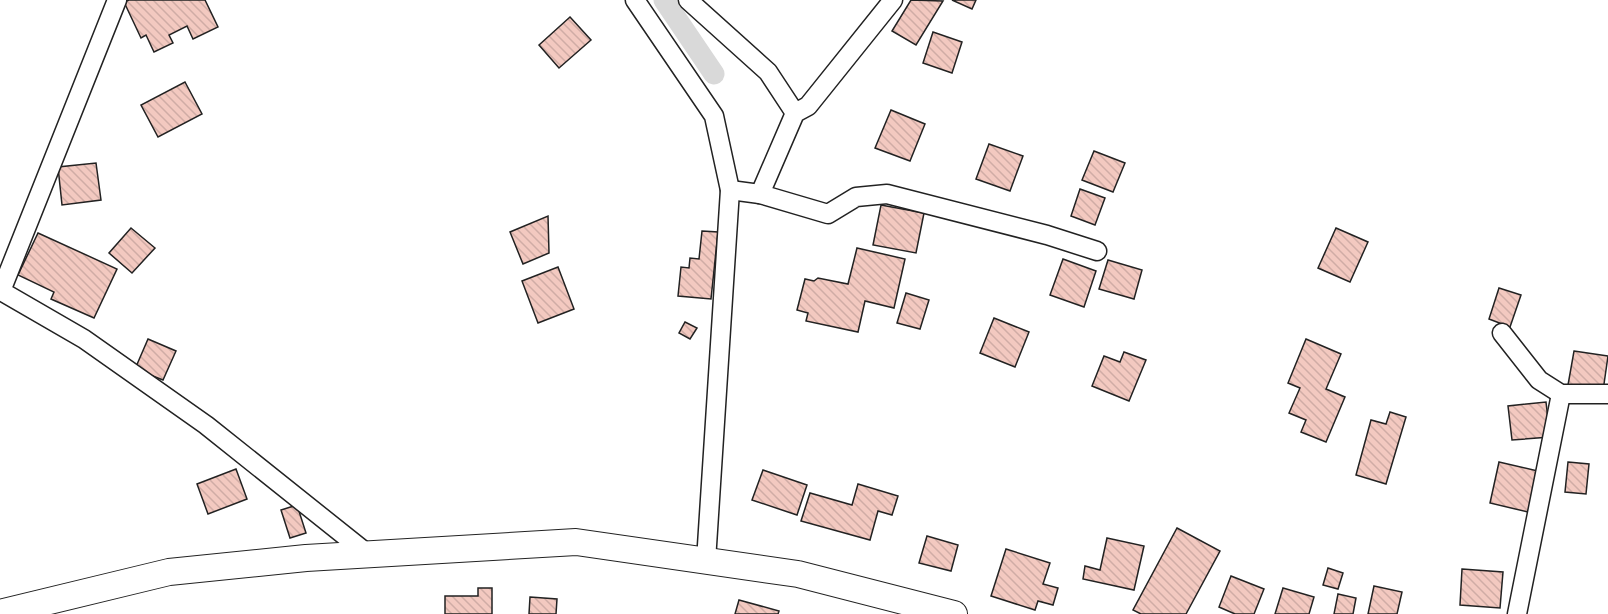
<svg xmlns="http://www.w3.org/2000/svg" width="1608" height="614" viewBox="0 0 1608 614" font-family="'DM Sans',sans-serif">
	<defs>
		<pattern id="building-back-hatch" width="6" height="6" patternUnits="userSpaceOnUse" patternTransform="scale(1.5)"><rect width="6" height="6" fill="#f3c9c0"/><path d="M-1 5l2 2M0 0l6 6M5-1l2 2" fill="none" stroke="#d0aca5"/></pattern>
	</defs>
	<rect width="100%" height="100%" fill="#fff"/>
	<g fill="none" stroke-linecap="round" stroke-linejoin="round">
		<path stroke="#d9d9d9" stroke-width="21" d="M 664,0 L 714,74"/>
	</g>
	<g fill="url(#building-back-hatch)" stroke="#222" stroke-width="1.5">
		<path d="M 129,0 L 205,0 L 218,27 L 193,39 L 187,26 L 169,35 L 173,43 L 154,52 L 146,35 L 141,38 L 124,2 Z"/>
		<path d="M 911,0 L 943,1 L 916,45 L 892,31 Z"/>
		<path d="M 952,0 L 976,0 L 972,9 Z"/>
		<path d="M 570,17 L 591,40 L 559,68 L 539,45 Z"/>
		<path d="M 933,32 L 962,42 L 952,73 L 923,63 Z"/>
		<path d="M 185,82 L 202,114 L 158,137 L 141,105 Z"/>
		<path d="M 891,110 L 925,124 L 910,161 L 875,148 Z"/>
		<path d="M 989,144 L 1023,156 L 1010,191 L 976,179 Z"/>
		<path d="M 1094,151 L 1125,163 L 1113,192 L 1082,180 Z"/>
		<path d="M 96,163 L 101,200 L 62,205 L 58,167 Z"/>
		<path d="M 1080,189 L 1105,198 L 1095,225 L 1071,216 Z"/>
		<path d="M 881,205 L 924,213 L 916,253 L 873,245 Z"/>
		<path d="M 548,216 L 549,253 L 523,264 L 510,232 Z"/>
		<path d="M 131,228 L 155,248 L 132,273 L 109,253 Z"/>
		<path d="M 1336,228 L 1368,242 L 1350,282 L 1318,268 Z"/>
		<path d="M 702,231 L 718,232 L 711,299 L 678,296 L 681,267 L 689,268 L 690,258 L 699,259 Z"/>
		<path d="M 38,233 L 117,269 L 94,318 L 51,299 L 54,292 L 18,275 Z"/>
		<path d="M 857,248 L 905,259 L 894,308 L 865,301 L 858,332 L 806,321 L 808,313 L 797,310 L 805,279 L 814,281 L 818,278 L 848,284 Z"/>
		<path d="M 1063,259 L 1096,271 L 1084,307 L 1050,295 Z"/>
		<path d="M 1108,260 L 1142,270 L 1134,299 L 1099,289 Z"/>
		<path d="M 558,267 L 574,309 L 538,323 L 522,281 Z"/>
		<path d="M 1499,288 L 1521,295 L 1510,327 L 1489,319 Z"/>
		<path d="M 906,293 L 929,300 L 920,329 L 897,323 Z"/>
		<path d="M 994,318 L 1029,332 L 1015,367 L 980,353 Z"/>
		<path d="M 685,322 L 697,328 L 690,339 L 679,333 Z"/>
		<path d="M 148,339 L 176,351 L 163,380 L 135,369 Z"/>
		<path d="M 1306,339 L 1341,354 L 1326,389 L 1345,397 L 1326,442 L 1301,432 L 1306,420 L 1289,413 L 1300,388 L 1288,383 Z"/>
		<path d="M 1574,351 L 1608,356 L 1603,391 L 1568,385 Z"/>
		<path d="M 1124,352 L 1146,360 L 1129,401 L 1092,386 L 1104,356 L 1120,362 Z"/>
		<path d="M 1546,402 L 1550,437 L 1512,440 L 1508,406 Z"/>
		<path d="M 1390,412 L 1406,417 L 1386,484 L 1356,475 L 1371,420 L 1386,424 Z"/>
		<path d="M 1499,462 L 1538,471 L 1528,512 L 1490,503 Z"/>
		<path d="M 1568,462 L 1589,464 L 1586,494 L 1565,492 Z"/>
		<path d="M 236,469 L 247,499 L 208,514 L 197,484 Z"/>
		<path d="M 763,470 L 807,485 L 797,515 L 752,500 Z"/>
		<path d="M 858,484 L 898,496 L 892,515 L 878,511 L 870,540 L 801,521 L 810,493 L 852,505 Z"/>
		<path d="M 297,505 L 306,533 L 290,538 L 281,510 Z"/>
		<path d="M 1177,528 L 1220,551 L 1186,614 L 1141,614 L 1133,610 Z"/>
		<path d="M 927,536 L 958,545 L 951,571 L 919,563 Z"/>
		<path d="M 1107,538 L 1144,546 L 1134,590 L 1083,579 L 1085,566 L 1100,570 Z"/>
		<path d="M 1006,549 L 1050,563 L 1043,584 L 1058,588 L 1053,605 L 1038,601 L 1035,610 L 991,596 Z"/>
		<path d="M 1328,568 L 1343,573 L 1338,589 L 1323,585 Z"/>
		<path d="M 1462,569 L 1503,572 L 1500,608 L 1460,605 Z"/>
		<path d="M 1231,576 L 1264,589 L 1254,614 L 1235,614 L 1219,607 Z"/>
		<path d="M 1374,586 L 1402,592 L 1397,614 L 1368,614 Z"/>
		<path d="M 478,588 L 492,588 L 492,614 L 445,614 L 445,596 L 478,596 Z"/>
		<path d="M 1283,588 L 1314,597 L 1309,614 L 1275,614 Z"/>
		<path d="M 1338,594 L 1356,598 L 1353,614 L 1334,614 Z"/>
		<path d="M 530,597 L 557,599 L 556,614 L 529,614 Z"/>
		<path d="M 739,600 L 779,611 L 778,614 L 735,614 Z"/>
	</g>
	<g fill="none" stroke-linecap="round" stroke-linejoin="round">
		<defs>
			<g id="street">
				<path d="M 117,0 L 1,291 L 84,339 L 206,425 L 369,555"/>
				<path d="M 635,0 L 714,116 L 730,190 L 706,561"/>
				<path d="M 688,0 L 768,72 L 795,113"/>
				<path d="M 730,190 L 760,194 L 828,214 L 856,197 L 887,194 L 1047,235 L 1097,251"/>
				<path d="M 760,194 L 795,113 L 808,106 L 893,0"/>
				<path d="M 1502,333 L 1539,380 L 1561,394 L 1608,394"/>
				<path d="M 1517,614 L 1561,394"/>
			</g>
			<path id="secondary" d="M 0,613 L 169,572 L 306,558 L 576,542 L 798,574 L 954,614"/>
		</defs>
		<use href="#street" stroke="#222" stroke-width="21"/>
		<use href="#secondary" stroke="#222" stroke-width="28"/>
		<use href="#street" stroke="#fff" stroke-width="18"/>
		<use href="#secondary" stroke="#fff" stroke-width="26"/>
	</g>
</svg>
